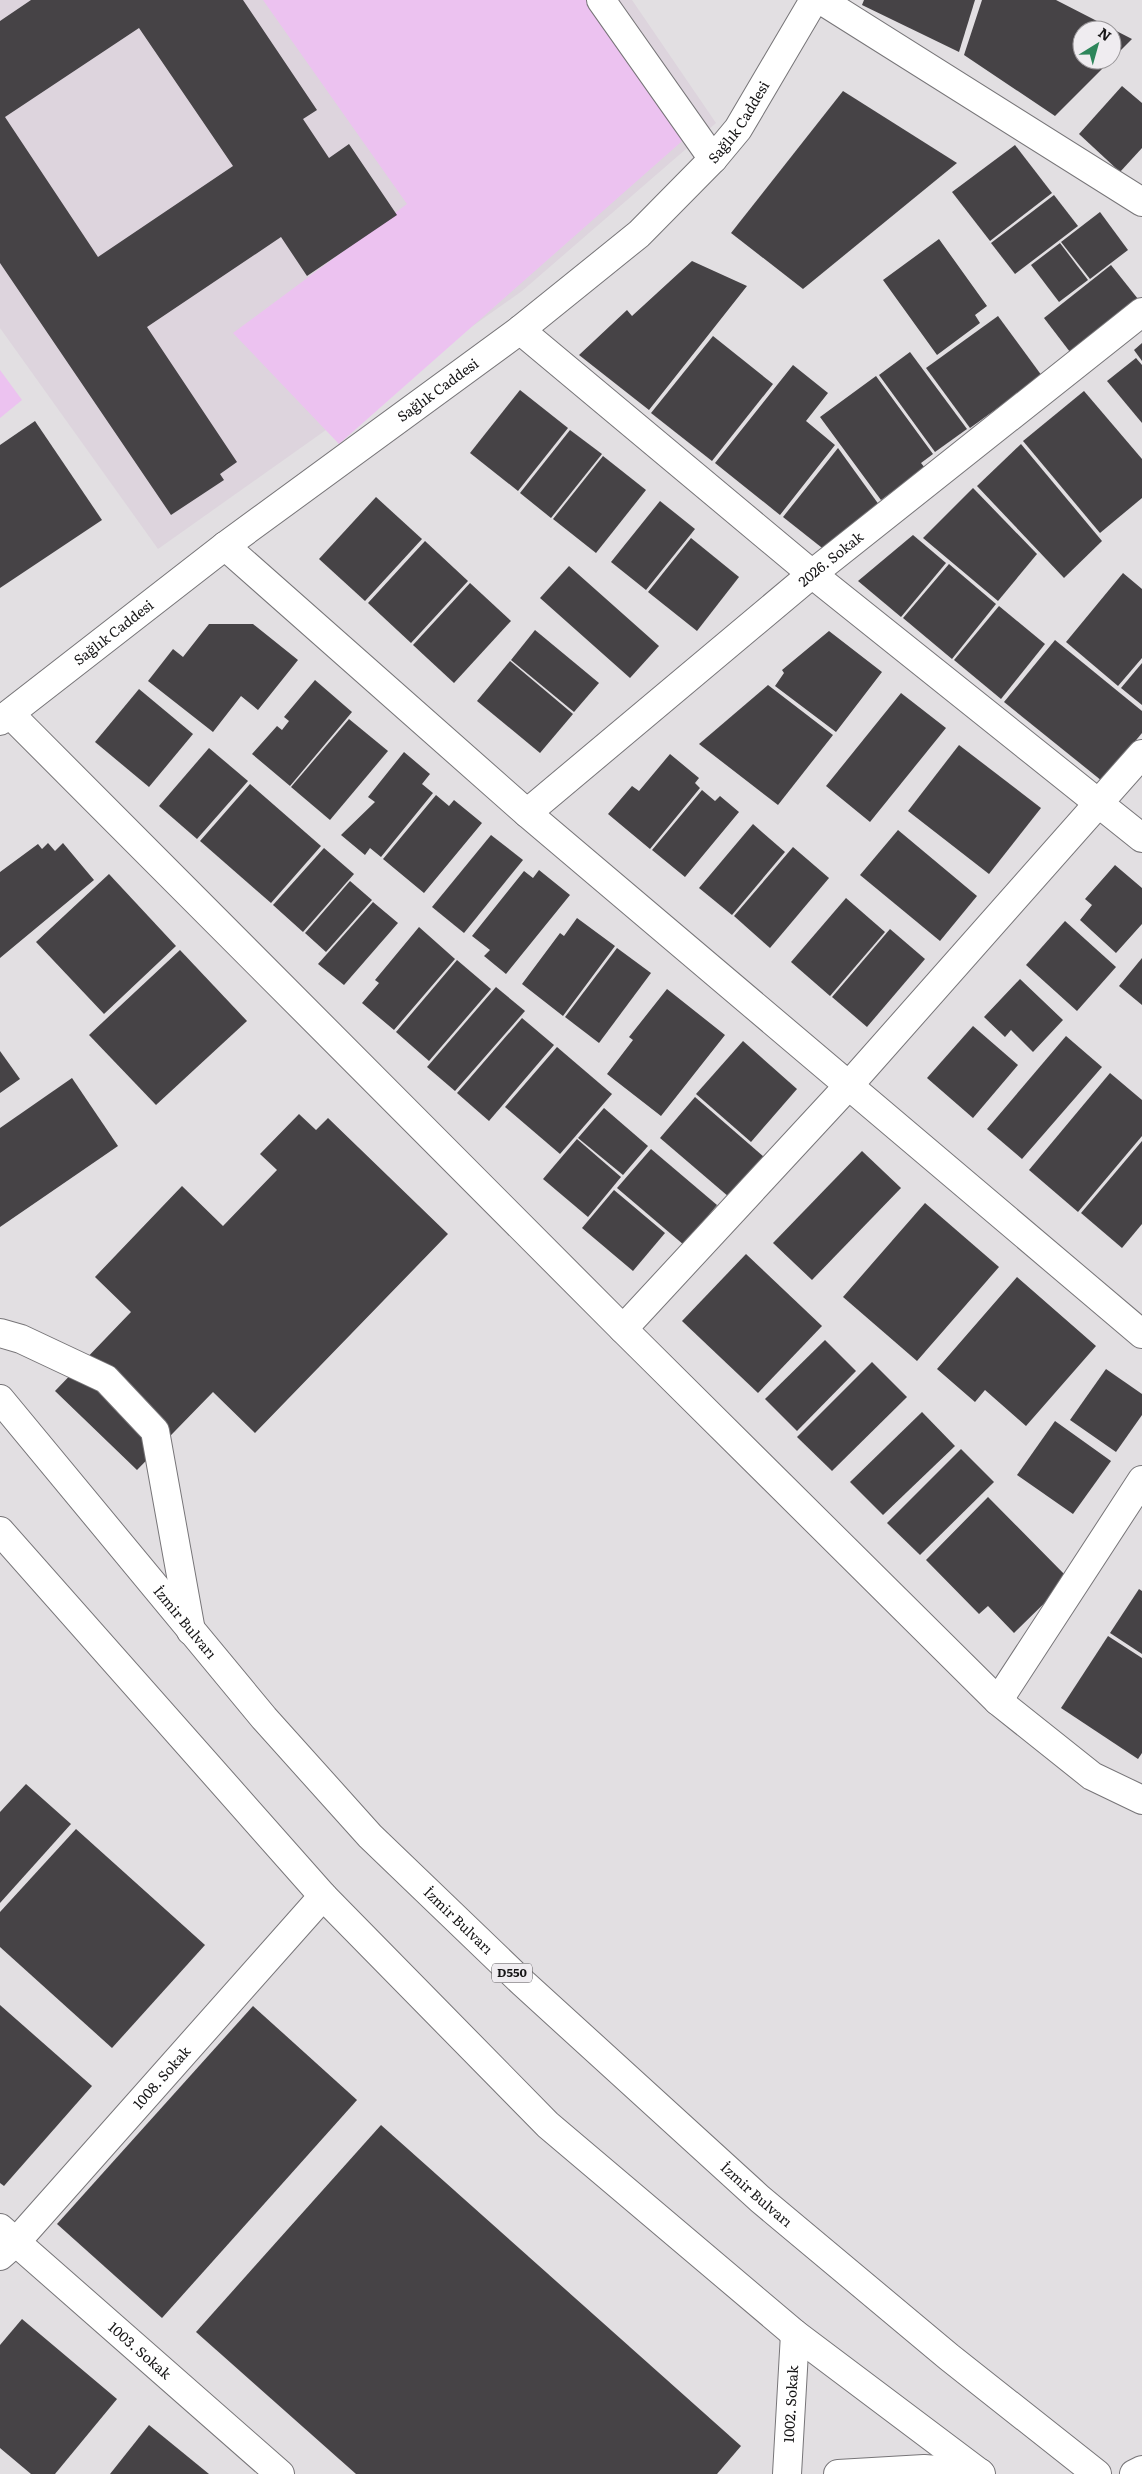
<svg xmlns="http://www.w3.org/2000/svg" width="1142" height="2474" viewBox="0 0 1142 2474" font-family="Literata,serif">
	<rect width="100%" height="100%" fill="#e2dfe2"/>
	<path fill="#ddd4dd" d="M 0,0 L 632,0 L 716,123 L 522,291 L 158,549 L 0,328 Z"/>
	<g fill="#ecc2f0">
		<path d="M 263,0 L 598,0 L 689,135 L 339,444 L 233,333 L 407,204 Z"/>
		<path d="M 0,370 L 22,400 L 0,418 Z"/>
	</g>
	<g fill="#464346" fill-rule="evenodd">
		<path d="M 31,0 L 243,0 L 317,110 L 303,119 L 329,158 L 349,144 L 397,215 L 307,276 L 281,237 L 147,327 L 237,462 L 220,474 L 224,480 L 171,515 L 0,263 L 0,21 ZM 139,28 L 233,166 L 98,257 L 5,117 Z"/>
		<path d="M 864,0 L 975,0 L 959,52 L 862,5 Z"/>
		<path d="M 982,0 L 1056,0 L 1132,39 L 1112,59 L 1112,30 L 1082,30 L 1082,60 L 1111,60 L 1055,116 L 964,55 Z"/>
		<path d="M 1122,86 L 1142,103 L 1142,148 L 1120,172 L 1079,134 Z"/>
		<path d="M 843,91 L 957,163 L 803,289 L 731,233 Z"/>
		<path d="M 1015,145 L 1052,193 L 990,241 L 952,192 Z"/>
		<path d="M 1054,195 L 1078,226 L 1015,274 L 991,243 Z"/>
		<path d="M 1100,212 L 1128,250 L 1090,279 L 1061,242 Z"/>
		<path d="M 939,239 L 987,306 L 975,315 L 980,323 L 937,355 L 883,280 Z"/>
		<path d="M 1060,243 L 1088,280 L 1059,302 L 1031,265 Z"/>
		<path d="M 692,261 L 747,286 L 649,410 L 579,355 L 627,310 L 632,316 Z"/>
		<path d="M 1111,265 L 1138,299 L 1070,352 L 1044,318 Z"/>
		<path d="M 998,316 L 1042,376 L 970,428 L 926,368 Z"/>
		<path d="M 713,336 L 773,384 L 712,461 L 651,413 Z"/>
		<path d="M 1142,343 L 1142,361 L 1134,350 Z"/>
		<path d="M 910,352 L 967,429 L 935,452 L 879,375 Z"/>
		<path d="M 1136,358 L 1142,365 L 1142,423 L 1107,381 Z"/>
		<path d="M 793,365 L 828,393 L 806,421 L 835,445 L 780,515 L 715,463 Z"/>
		<path d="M 876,376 L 933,454 L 921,463 L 925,468 L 881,500 L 820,417 Z"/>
		<path d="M 520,390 L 568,428 L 518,491 L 470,453 Z"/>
		<path d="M 1084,391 L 1142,459 L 1142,498 L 1100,533 L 1023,441 Z"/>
		<path d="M 35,421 L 102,520 L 0,588 L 0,445 Z"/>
		<path d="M 570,430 L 602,454 L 551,518 L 520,493 Z"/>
		<path d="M 1021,444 L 1102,541 L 1064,578 L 977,486 Z"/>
		<path d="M 838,448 L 882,509 L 826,551 L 783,517 Z"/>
		<path d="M 603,456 L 646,490 L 596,553 L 553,519 Z"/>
		<path d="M 973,488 L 1037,554 L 998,601 L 923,538 Z"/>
		<path d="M 376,497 L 422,539 L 365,601 L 319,559 Z"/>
		<path d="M 660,501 L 695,529 L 646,590 L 611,562 Z"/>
		<path d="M 913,535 L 946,563 L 901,617 L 858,581 Z"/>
		<path d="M 691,538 L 739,577 L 697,631 L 648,592 Z"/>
		<path d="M 425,541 L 468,581 L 411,643 L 368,603 Z"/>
		<path d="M 949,564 L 996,604 L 952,659 L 903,618 Z"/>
		<path d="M 569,566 L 659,646 L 630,678 L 540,598 Z"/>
		<path d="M 1123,573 L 1142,589 L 1142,658 L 1118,686 L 1066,642 Z"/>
		<path d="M 470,583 L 511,621 L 454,683 L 413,645 Z"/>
		<path d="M 999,606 L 1045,644 L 1001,699 L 954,660 Z"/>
		<path d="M 209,624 L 253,624 L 298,660 L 258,710 L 241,696 L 213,732 L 148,681 L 173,649 L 183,657 Z"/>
		<path d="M 535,630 L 599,683 L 574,712 L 511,660 Z"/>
		<path d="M 829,631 L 882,672 L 836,732 L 775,686 L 784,673 L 782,670 Z"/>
		<path d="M 1055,640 L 1142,711 L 1142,733 L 1102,781 L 1004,702 Z"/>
		<path d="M 510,661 L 573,714 L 540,753 L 477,701 Z"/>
		<path d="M 1142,663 L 1142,705 L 1121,688 Z"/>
		<path d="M 315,680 L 352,712 L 290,786 L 252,754 L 277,726 L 282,730 L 289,721 L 284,717 Z"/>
		<path d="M 768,685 L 833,735 L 778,805 L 699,744 Z"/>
		<path d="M 139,689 L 193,734 L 149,787 L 95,742 Z"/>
		<path d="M 901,693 L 946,728 L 870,822 L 826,786 Z"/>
		<path d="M 349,719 L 388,751 L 330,820 L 291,787 Z"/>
		<path d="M 959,745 L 1041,808 L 989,874 L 908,811 Z"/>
		<path d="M 209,748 L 248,781 L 197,839 L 159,806 Z"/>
		<path d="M 404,752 L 430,774 L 422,784 L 433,793 L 381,857 L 370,848 L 365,855 L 341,835 L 375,802 L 368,797 Z"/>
		<path d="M 670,754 L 699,778 L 695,783 L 700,788 L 650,849 L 608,814 L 632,786 L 639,791 Z"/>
		<path d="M 250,784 L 321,846 L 271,903 L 200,841 Z"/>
		<path d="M 702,790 L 715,801 L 720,796 L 739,812 L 685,877 L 652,850 Z"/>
		<path d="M 436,795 L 449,806 L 454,800 L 482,823 L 424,893 L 383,859 Z"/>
		<path d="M 753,824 L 785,852 L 732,915 L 699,888 Z"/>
		<path d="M 898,830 L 977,896 L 940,941 L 860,875 Z"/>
		<path d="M 491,835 L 523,860 L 464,933 L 432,907 Z"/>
		<path d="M 48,843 L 55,851 L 63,843 L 94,880 L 0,958 L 0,872 L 38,844 L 42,849 Z"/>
		<path d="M 793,847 L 829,878 L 770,948 L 734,916 Z"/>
		<path d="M 324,848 L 354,874 L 303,932 L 273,905 Z"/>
		<path d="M 1115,865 L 1142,888 L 1142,924 L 1116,953 L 1080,920 L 1092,905 L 1085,899 Z"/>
		<path d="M 539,870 L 570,895 L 506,974 L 484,956 L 490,950 L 472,936 L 524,871 L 533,878 Z"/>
		<path d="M 109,874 L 176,946 L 104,1014 L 36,942 Z"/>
		<path d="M 350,881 L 372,900 L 326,952 L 305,933 Z"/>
		<path d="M 846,898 L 885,932 L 830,996 L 791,962 Z"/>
		<path d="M 373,902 L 398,923 L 344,985 L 318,964 Z"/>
		<path d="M 577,918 L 615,946 L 563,1016 L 522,984 L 560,933 L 564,936 Z"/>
		<path d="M 1065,921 L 1116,967 L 1077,1011 L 1026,965 Z"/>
		<path d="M 419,927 L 455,959 L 394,1030 L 362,1003 L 379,983 L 375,980 Z"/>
		<path d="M 890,929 L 925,959 L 867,1027 L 832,997 Z"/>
		<path d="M 617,948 L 651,973 L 599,1043 L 565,1017 Z"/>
		<path d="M 180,950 L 247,1021 L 156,1105 L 89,1035 Z"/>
		<path d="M 1142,958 L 1142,1005 L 1119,986 Z"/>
		<path d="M 457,960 L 491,989 L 429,1061 L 396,1032 Z"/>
		<path d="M 1020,979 L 1063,1020 L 1033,1052 L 1011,1030 L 1005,1037 L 984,1017 Z"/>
		<path d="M 496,987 L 525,1011 L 455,1091 L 427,1067 Z"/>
		<path d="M 667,989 L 725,1035 L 661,1116 L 607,1074 L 633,1040 L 629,1037 Z"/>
		<path d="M 522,1018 L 554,1045 L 489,1121 L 457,1093 Z"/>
		<path d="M 973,1026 L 1018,1065 L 973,1118 L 927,1078 Z"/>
		<path d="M 1066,1036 L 1102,1067 L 1022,1159 L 987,1129 Z"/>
		<path d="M 743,1041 L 797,1089 L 751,1142 L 696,1094 Z"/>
		<path d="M 557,1047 L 612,1094 L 560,1154 L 505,1107 Z"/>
		<path d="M 0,1051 L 20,1079 L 0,1093 Z"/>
		<path d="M 1110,1073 L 1142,1100 L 1142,1136 L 1078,1212 L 1029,1170 Z"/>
		<path d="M 72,1078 L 118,1146 L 0,1227 L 0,1128 Z"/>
		<path d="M 695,1097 L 764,1157 L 729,1197 L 660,1138 Z"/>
		<path d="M 604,1108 L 648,1146 L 623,1175 L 578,1138 Z"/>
		<path d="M 299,1114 L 316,1130 L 328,1118 L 448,1234 L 255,1433 L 213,1392 L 137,1470 L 55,1391 L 131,1312 L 95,1277 L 182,1186 L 223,1226 L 277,1170 L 260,1154 Z"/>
		<path d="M 577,1139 L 621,1177 L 588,1217 L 543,1179 Z"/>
		<path d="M 1142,1141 L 1142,1224 L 1122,1248 L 1081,1213 Z"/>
		<path d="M 651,1149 L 717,1205 L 684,1245 L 617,1188 Z"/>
		<path d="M 862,1151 L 901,1188 L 812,1280 L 773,1243 Z"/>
		<path d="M 614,1190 L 665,1233 L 633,1271 L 582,1228 Z"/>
		<path d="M 925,1203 L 999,1267 L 917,1361 L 843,1297 Z"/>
		<path d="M 746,1254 L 822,1326 L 758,1393 L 682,1321 Z"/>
		<path d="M 1017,1277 L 1096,1346 L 1026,1426 L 985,1390 L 975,1402 L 937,1369 Z"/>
		<path d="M 825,1340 L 856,1371 L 797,1431 L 765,1399 Z"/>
		<path d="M 872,1362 L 907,1397 L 832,1471 L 797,1437 Z"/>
		<path d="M 1106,1369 L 1142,1394 L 1142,1415 L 1116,1452 L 1070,1420 Z"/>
		<path d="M 922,1412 L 955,1446 L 883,1515 L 850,1482 Z"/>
		<path d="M 1055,1421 L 1111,1461 L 1073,1514 L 1017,1475 Z"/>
		<path d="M 961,1449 L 994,1482 L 920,1555 L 887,1523 Z"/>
		<path d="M 988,1497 L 1069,1579 L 1014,1633 L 988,1606 L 979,1614 L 926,1560 Z"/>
		<path d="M 1139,1589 L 1142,1591 L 1142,1654 L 1110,1633 Z"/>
		<path d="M 1108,1636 L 1142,1658 L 1142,1753 L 1138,1759 L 1061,1708 Z"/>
		<path d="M 26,1784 L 71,1824 L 0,1903 L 0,1812 Z"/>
		<path d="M 76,1829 L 205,1945 L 112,2048 L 0,1947 L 0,1912 Z"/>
		<path d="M 0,2005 L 92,2086 L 4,2186 L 0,2183 Z"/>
		<path d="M 253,2006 L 357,2100 L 162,2318 L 57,2224 Z"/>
		<path d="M 381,2125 L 741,2446 L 717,2474 L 356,2474 L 196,2332 Z"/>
		<path d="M 22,2319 L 117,2399 L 55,2474 L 31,2474 L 0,2448 L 0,2345 Z"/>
		<path d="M 149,2425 L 209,2474 L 110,2474 Z"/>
	</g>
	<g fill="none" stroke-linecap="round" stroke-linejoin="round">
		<defs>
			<g id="minor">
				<path d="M 601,0 L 713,159"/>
				<path d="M 821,0 L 1142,202"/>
				<path d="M 520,330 L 812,574 L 1142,838"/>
				<path d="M 225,546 L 527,813 L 1142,1334"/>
				<path d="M 10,714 L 623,1329 L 998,1701 L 1092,1776 L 1142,1800"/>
				<path id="s1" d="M 0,721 L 225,546 L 520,330 L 639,234 L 713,159 L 738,129 L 814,0"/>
				<path id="s2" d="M 527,813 L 812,574 L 1142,312"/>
				<path d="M 623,1329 L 850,1084 L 1142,754"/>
				<path d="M 0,1333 L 21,1339 L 106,1379 L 155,1431 L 191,1631"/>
				<path d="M 998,1701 L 1142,1480"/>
				<path id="s3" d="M 0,2228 L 280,2474"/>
				<path id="s4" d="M 0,2256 L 16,2242 L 323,1896"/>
				<path id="s5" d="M 787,2474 L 795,2334"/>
				<path d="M 838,2474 L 924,2469 L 980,2473"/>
				<path d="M 1134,2474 L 1142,2470"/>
			</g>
			<g id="highway">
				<path id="s6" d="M 0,1399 L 264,1718 L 370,1836 L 523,1983 L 760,2199 L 949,2357 L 1097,2474"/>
				<path d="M 0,1531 L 323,1896 L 548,2125 L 795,2334 L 981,2474"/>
			</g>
		</defs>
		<use href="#minor" stroke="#777578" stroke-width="30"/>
		<use href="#highway" stroke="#777578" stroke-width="30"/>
		<use href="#minor" stroke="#fff" stroke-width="28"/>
		<use href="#highway" stroke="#fff" stroke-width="28"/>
	</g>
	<g text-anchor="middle" stroke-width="5" stroke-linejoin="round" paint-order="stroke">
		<rect fill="#efecf0" stroke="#585658" stroke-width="1" x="492" y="1963.5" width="40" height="19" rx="4"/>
		<g font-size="12" font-weight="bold" fill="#171617">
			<text x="512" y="1977">D550</text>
		</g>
		<g font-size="14" fill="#171617" stroke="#efecf0">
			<text dy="5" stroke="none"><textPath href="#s1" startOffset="954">Sağlık Caddesi</textPath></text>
			<text dy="5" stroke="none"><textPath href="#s1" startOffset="549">Sağlık Caddesi</textPath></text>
			<text dy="5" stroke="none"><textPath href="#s2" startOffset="396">2026. Sokak</textPath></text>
			<text dy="5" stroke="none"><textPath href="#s1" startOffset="144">Sağlık Caddesi</textPath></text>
			<text dy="5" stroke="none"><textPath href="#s6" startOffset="290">İzmir Bulvarı</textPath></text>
			<text dy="5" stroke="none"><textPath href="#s6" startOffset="695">İzmir Bulvarı</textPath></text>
			<text dy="5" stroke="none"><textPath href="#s4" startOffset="241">1008. Sokak</textPath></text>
			<text dy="5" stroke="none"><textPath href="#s6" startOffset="1100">İzmir Bulvarı</textPath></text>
			<text dy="5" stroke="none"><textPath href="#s3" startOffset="186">1003. Sokak</textPath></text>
			<text dy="5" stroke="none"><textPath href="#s5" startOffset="70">1002. Sokak</textPath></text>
		</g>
	</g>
	<g transform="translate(1097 45) rotate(37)"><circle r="24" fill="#efecf0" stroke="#999699"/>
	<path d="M0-4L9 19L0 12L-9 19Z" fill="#2d865b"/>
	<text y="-8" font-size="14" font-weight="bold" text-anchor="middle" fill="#171617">N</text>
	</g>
</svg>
